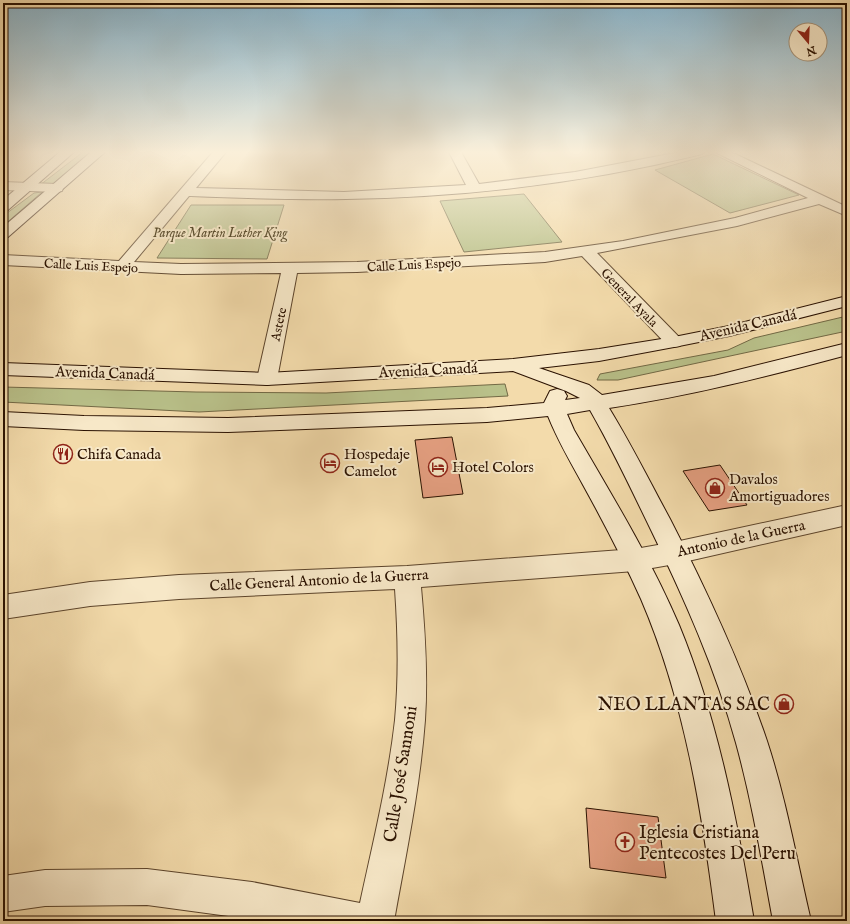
<svg xmlns="http://www.w3.org/2000/svg" width="850" height="924" viewBox="0 0 850 924" font-family="'IM FELL English',serif">
	<rect width="100%" height="100%" fill="#f3dbab"/>
	<filter id="stains"><feTurbulence type="fractalNoise" baseFrequency=".005" numOctaves="4"/><feColorMatrix values="0 0 0 0 .2 0 0 0 0 .09 0 0 0 0 .02 0 0 0 .5 -.17"/></filter>
	<radialGradient id="worn" r=".72"><stop offset=".6" stop-color="#630" stop-opacity="0"/><stop offset="1" stop-color="#630" stop-opacity=".3"/></radialGradient>
	<g fill="#b9c18a" stroke="#726945">
		<path d="M 83,152 L 94,152 L 51,186 L 40,185 Z"/>
		<path d="M 713,154 L 799,195 L 730,213 L 655,170 Z"/>
		<path d="M 42,192 L 3,226 L 3,216 L 34,193 Z"/>
		<path d="M 524,194 L 562,242 L 464,252 L 440,201 Z"/>
		<path d="M 191,205 L 284,205 L 267,259 L 157,258 Z"/>
		<path d="M 847,316 L 847,331 L 618,380 L 597,380 L 600,374 L 728,350 L 754,338 Z"/>
		<path d="M 505,384 L 508,396 L 199,412 L 3,402 L 3,387 L 196,392 L 326,393 Z"/>
	</g>
	<g fill="#e7a183" stroke="#2a1100">
		<path d="M 452,437 L 463,494 L 423,498 L 415,440 Z"/>
		<path d="M 720,465 L 747,505 L 709,511 L 683,471 Z"/>
		<path d="M 586,808 L 658,817 L 666,878 L 590,868 Z"/>
	</g>
	<g fill="none" stroke-linecap="round" stroke-linejoin="round">
		<defs>
			<g id="street">
				<path d="M 213,152 L 226,152 L 196,188 L 344,192 L 466,185 L 449,152 L 461,152 L 479,184 L 575,172 L 680,152 L 704,152 L 702,154 C 586,183 465,197 346,199 C 294,200 242,198 189,196 L 134,262 L 181,264 L 357,262 L 545,252 L 623,241 L 735,218 L 808,198 L 715,152 L 731,152 L 847,207 L 847,216 L 819,204 L 737,226 L 597,253 L 680,338 L 683,342 L 680,346 L 674,347 L 668,346 L 582,256 L 545,262 L 357,272 L 297,273 L 277,379 L 274,383 L 267,385 L 260,383 L 257,379 L 281,273 L 181,274 L 3,265 L 3,255 L 119,261 Z"/>
				<path d="M 3,182 L 57,184 L 62,185 L 63,188 L 62,191 L 57,192 L 3,190 Z"/>
				<path d="M 847,505 L 847,525 L 675,564 L 635,571 L 421,587 C 425,631 428,676 425,720 C 420,788 406,854 394,921 L 265,921 L 147,905 L 45,906 L 3,912 L 3,876 L 45,870 L 147,869 L 252,882 L 360,903 C 373,843 388,782 395,720 C 399,677 398,632 395,589 L 179,599 L 90,606 L 3,619 L 3,595 L 90,582 L 179,575 L 407,566 L 635,549 L 675,542 Z"/>
			</g>
			<g id="secondary">
				<path d="M 60,152 L 74,152 L 8,210 L 3,211 L 3,200 Z"/>
				<path d="M 91,152 L 105,152 L 8,237 L 3,238 L 3,227 Z"/>
				<path d="M 847,296 L 847,306 L 729,336 L 674,347 L 599,361 L 539,368 L 589,385 L 602,395 L 714,376 L 847,343 L 847,355 C 769,376 690,396 609,408 C 631,444 650,482 670,519 C 707,591 741,664 767,741 C 786,799 797,861 811,921 L 773,921 C 762,862 752,801 736,743 C 716,670 685,600 652,532 C 632,491 613,450 590,410 L 567,414 L 574,430 C 611,494 650,557 679,625 C 718,720 737,820 754,921 L 716,921 C 702,812 685,701 641,599 C 623,559 603,521 582,483 C 570,461 557,439 548,416 L 487,422 L 228,432 L 84,430 L 3,426 L 3,412 L 84,416 L 228,418 L 487,408 L 544,403 L 550,391 L 557,389 L 564,391 L 567,396 L 565,400 L 580,398 L 566,391 L 513,371 L 267,385 L 3,375 L 3,363 L 267,373 L 513,359 L 599,349 L 674,337 L 729,326 Z"/>
			</g>
		</defs>
		<use href="#street" stroke="#5c442b" stroke-width="2"/>
		<use href="#secondary" stroke="#2a1100" stroke-width="2"/>
		<use href="#street" fill="#f7e8c8" fill-rule="evenodd"/>
		<use href="#secondary" fill="#f7e8c8" fill-rule="evenodd"/>
	</g>
	<linearGradient id="sky" x2="0" y2="1"><stop stop-color="#89b7d0"/><stop offset="0.54" stop-color="#faefd9"/><stop offset="1" stop-color="#faefd9" stop-opacity="0"/></linearGradient>
	<rect width="850" height="282" fill="url(#sky)"/>
	<defs>
		<symbol id="restaurant-ring" viewBox="-11 -11 22 22"><circle r="9.5" fill="#f7e8c8" stroke="#8f2418" stroke-width="1.5"/><path d="M-5-6h1v4h1v-4h1v4h1v-4h1v5L-1.5 .5V6h-2V.5L-5-1ZM5-6V6H3V1.5H1.5Q1.5-4 5-6Z" fill="#8f2418"/></symbol>
		<symbol id="hotel-ring" viewBox="-11 -11 22 22"><circle r="9.5" fill="#f7e8c8" stroke="#8f2418" stroke-width="1.5"/><path d="M-6-4.5h1.5V1H6V5H4.5V3h-9V5H-6ZM-4 0a1.8 1.8 0 1 1 3.6 0ZM.5 0V-2.5h3Q6-2.5 6 0Z" fill="#8f2418"/></symbol>
		<symbol id="shop-ring" viewBox="-11 -11 22 22"><circle r="9.5" fill="#f7e8c8" stroke="#8f2418" stroke-width="1.5"/><path d="M-5-2.5h2.3a2.7 3.5 0 0 1 5.4 0H5L5.5 6h-11ZM-1.5-2.5h3a1.5 2.3 0 0 0-3 0Z" fill="#8f2418"/></symbol>
		<symbol id="church-ring" viewBox="-11 -11 22 22"><circle r="9.5" fill="#f7e8c8" stroke="#8f2418" stroke-width="1.5"/><path d="M-1.2-6h2.4v3.5h3.3v2.4h-3.3V6h-2.4V-.1h-3.3v-2.4h3.3Z" fill="#8f2418"/></symbol>
	</defs>
	<g fill-rule="evenodd">
		<use href="#restaurant-ring" x="52" y="443" width="22" height="22"/>
		<use href="#hotel-ring" x="319" y="452" width="22" height="22"/>
		<use href="#hotel-ring" x="427" y="456" width="22" height="22"/>
		<use href="#shop-ring" x="704" y="477" width="22" height="22"/>
		<use href="#shop-ring" x="773" y="693" width="22" height="22"/>
		<use href="#church-ring" x="614" y="831" width="22" height="22"/>
	</g>
	<g text-anchor="middle" stroke-width="4" stroke-linejoin="round" paint-order="stroke">
		<g font-size="13" font-style="italic" fill="#5c4f30" stroke="#f7e8c8">
			<text x="220" y="237">Parque Martin Luther King</text>
		</g>
		<g font-size="13" fill="#2a1100" stroke="#f7e8c8">
			<text transform="translate(414 264) rotate(-3)" y="5">Calle Luis Espejo</text>
			<text transform="translate(91 265) rotate(3)" y="5">Calle Luis Espejo</text>
			<text transform="translate(630 297) rotate(46)" y="5">General Ayala</text>
			<text transform="translate(278 324) rotate(-78)" y="5">Astete</text>
		</g>
		<g font-size="15" fill="#2a1100" stroke="#f7e8c8">
			<text transform="translate(748 325) rotate(-13)" y="5">Avenida Canadá</text>
			<text transform="translate(428 370) rotate(-3)" y="5">Avenida Canadá</text>
			<text transform="translate(105 373) rotate(2)" y="5">Avenida Canadá</text>
			<text transform="translate(741 538) rotate(-12)" y="5">Antonio de la Guerra</text>
			<text transform="translate(319 580) rotate(-3)" y="5">Calle General Antonio de la Guerra</text>
		</g>
		<g font-size="15" fill="#2a1100" stroke="#f7e8c8" text-anchor="start">
			<text x="77" y="459">Chifa Canada</text>
			<text x="344" y="459">Hospedaje<tspan x="344" dy="17">Camelot</tspan></text>
			<text x="452" y="472">Hotel Colors</text>
			<text x="729" y="484">Davalos<tspan x="729" dy="17">Amortiguadores</tspan></text>
		</g>
		<g font-size="18" fill="#2a1100" stroke="#f7e8c8" text-anchor="end">
			<text x="770" y="710">NEO LLANTAS SAC</text>
			<text x="639" y="838" text-anchor="start">Iglesia Cristiana<tspan x="639" dy="21">Pentecostes Del Peru</tspan></text>
		</g>
		<g font-size="18" fill="#2a1100" stroke="#f7e8c8">
			<text transform="translate(400 774) rotate(-81)" y="6">Calle José Sannoni</text>
		</g>
	</g>
	<rect width="850" height="924" fill="none" stroke="#f3dbab" stroke-width="16"/>
	<rect x="4" y="4" width="842" height="916" fill="none" stroke="#2a1100" stroke-width="2"/>
	<rect x="8" y="8" width="834" height="908" fill="none" stroke="#2a1100"/>
	<g transform="translate(808 42) rotate(161)"><circle r="19" fill="#f7e8c8" stroke="#a59278"/>
	<path d="M0-3L7 15L0 10L-7 15Z" fill="#8f2418"/>
	<text y="-6" font-size="11" font-weight="bold" text-anchor="middle" fill="#2a1100">N</text>
	</g>
	<rect width="100%" height="100%" filter="url(#stains)"/>
	<rect width="100%" height="100%" fill="url(#worn)"/>
</svg>
